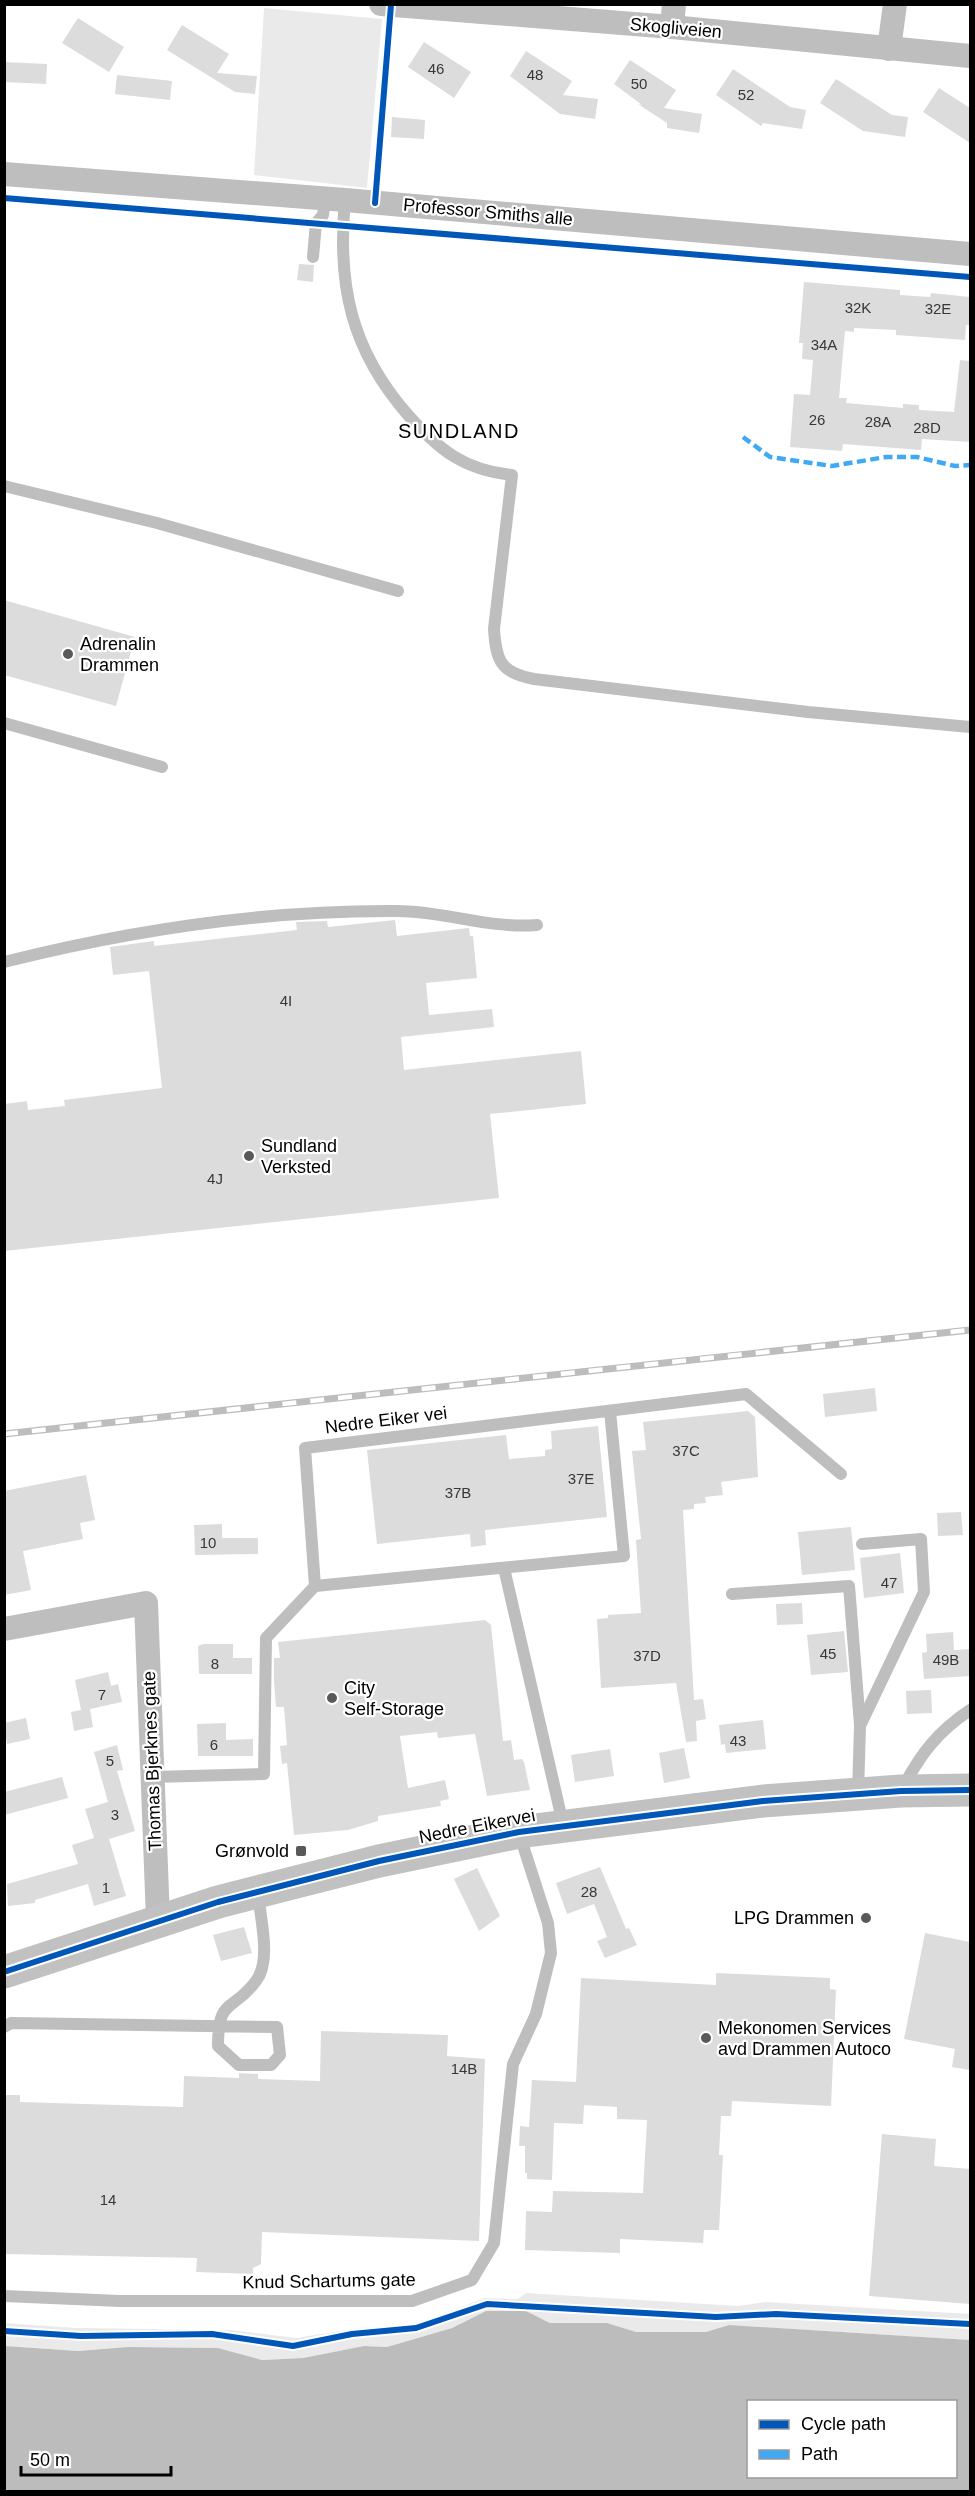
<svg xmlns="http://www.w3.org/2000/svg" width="975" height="2496" viewBox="0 0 975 2496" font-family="Helvetica,sans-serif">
	<rect width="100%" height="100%" fill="#fff"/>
	<g fill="#eaeaea">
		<path d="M 264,8 L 382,19 L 367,188 L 254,175 Z"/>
		<path d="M 526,2293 L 738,2306 L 765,2302 L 970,2314 L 970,2340 L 729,2325 L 706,2332 L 636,2332 L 607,2323 L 550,2323 L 526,2311 L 486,2311 L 452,2328 L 387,2347 L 364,2346 L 303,2358 L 262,2360 L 218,2348 L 128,2347 L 78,2351 L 5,2346 L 4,2323 L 77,2328 L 231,2330 L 296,2338 L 358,2328 L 413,2325 L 485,2298 L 518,2299 Z"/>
	</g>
	<path fill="#bcbcbc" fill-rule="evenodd" d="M 486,2311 L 526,2311 L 550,2323 L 607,2323 L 636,2332 L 706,2332 L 729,2325 L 970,2340 L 970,2491 L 5,2491 L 5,2346 L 78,2351 L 128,2347 L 218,2348 L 262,2360 L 303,2358 L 364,2346 L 387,2347 L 452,2328 ZM 748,2402 L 956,2402 L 956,2476 L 748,2476 Z"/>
	<g fill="#dcdcdc">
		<path d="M 78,18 L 124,47 L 109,72 L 62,43 Z"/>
		<path d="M 182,25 L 229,54 L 217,73 L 257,76 L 255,94 L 235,92 L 167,50 Z"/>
		<path d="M 424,42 L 471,72 L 454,98 L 408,67 Z"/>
		<path d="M 526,51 L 572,81 L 563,95 L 598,99 L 595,119 L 560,114 L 510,76 Z"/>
		<path d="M 630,60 L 676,90 L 664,108 L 702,114 L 699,133 L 667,128 L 667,123 L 638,104 L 642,105 L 614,84 Z"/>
		<path d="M 4,62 L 47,64 L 46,84 L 4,82 Z"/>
		<path d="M 733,69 L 790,107 L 806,110 L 802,129 L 763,123 L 761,126 L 716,95 Z"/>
		<path d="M 117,75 L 172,81 L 170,100 L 115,94 Z"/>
		<path d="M 836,79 L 892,115 L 908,117 L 905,137 L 863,131 L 820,103 Z"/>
		<path d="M 939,88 L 970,108 L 970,143 L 923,112 Z"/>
		<path d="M 392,117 L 425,120 L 424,139 L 391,137 Z"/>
		<path d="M 299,264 L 314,265 L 313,282 L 297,280 Z"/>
		<path d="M 804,282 L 900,290 L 900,295 L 930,297 L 931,293 L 970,297 L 970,325 L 966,325 L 965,340 L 896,335 L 896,330 L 854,328 L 854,332 L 845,331 L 839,398 L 847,398 L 846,403 L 903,408 L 903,404 L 919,405 L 919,410 L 954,412 L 960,360 L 970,361 L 970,442 L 922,439 L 921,450 L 843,444 L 842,451 L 790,447 L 794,394 L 810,395 L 813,360 L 802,359 L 803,343 L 799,343 Z"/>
		<path d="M 4,600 L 135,637 L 116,706 L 4,675 Z"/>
		<path d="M 395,920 L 397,936 L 469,928 L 470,936 L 473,936 L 477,978 L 426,983 L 429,1015 L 492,1009 L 494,1027 L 401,1037 L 404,1070 L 581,1051 L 586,1104 L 490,1114 L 499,1198 L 4,1251 L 4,1104 L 27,1101 L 28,1110 L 65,1106 L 64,1100 L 162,1088 L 149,971 L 113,975 L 110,947 L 154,941 L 154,946 L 297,930 L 296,922 L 327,921 L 328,927 Z"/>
		<path d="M 875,1388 L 877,1411 L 825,1417 L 823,1394 Z"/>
		<path d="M 748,1411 L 755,1417 L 758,1477 L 721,1482 L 723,1495 L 705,1497 L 706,1503 L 694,1504 L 694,1509 L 683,1510 L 694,1700 L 703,1699 L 706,1719 L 696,1721 L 697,1741 L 686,1742 L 676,1683 L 601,1688 L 597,1619 L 608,1618 L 608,1615 L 641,1613 L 636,1540 L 641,1539 L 632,1451 L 646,1450 L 643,1422 Z"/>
		<path d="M 598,1426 L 607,1517 L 485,1530 L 486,1545 L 471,1547 L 470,1534 L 377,1544 L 367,1450 L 506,1435 L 509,1459 L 545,1456 L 545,1450 L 552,1449 L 551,1431 Z"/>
		<path d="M 86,1475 L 95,1520 L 80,1523 L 83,1539 L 23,1551 L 31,1590 L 4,1595 L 4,1491 Z"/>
		<path d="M 961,1512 L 963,1535 L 938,1536 L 937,1513 Z"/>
		<path d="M 222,1524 L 222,1538 L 258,1538 L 258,1554 L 195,1555 L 194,1525 Z"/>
		<path d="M 851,1527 L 855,1570 L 802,1575 L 798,1532 Z"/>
		<path d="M 900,1553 L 904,1593 L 864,1598 L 860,1558 Z"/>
		<path d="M 802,1603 L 803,1624 L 777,1625 L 776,1604 Z"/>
		<path d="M 485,1620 L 491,1625 L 503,1741 L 511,1740 L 514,1760 L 522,1759 L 524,1762 L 530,1790 L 487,1796 L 475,1734 L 438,1738 L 437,1732 L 400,1736 L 408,1788 L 445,1780 L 449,1799 L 440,1801 L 441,1806 L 378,1816 L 378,1821 L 348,1830 L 294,1835 L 287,1763 L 282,1764 L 280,1746 L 287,1745 L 284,1707 L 276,1707 L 274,1681 L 274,1658 L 280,1658 L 278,1642 Z"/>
		<path d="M 844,1631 L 848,1672 L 811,1675 L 807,1635 Z"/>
		<path d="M 953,1632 L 954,1650 L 970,1649 L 970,1676 L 924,1679 L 922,1653 L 927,1652 L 926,1634 Z"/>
		<path d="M 203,1644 L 233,1644 L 233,1658 L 252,1658 L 252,1674 L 199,1674 L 198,1646 Z"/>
		<path d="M 108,1672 L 111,1686 L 118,1684 L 122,1702 L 90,1709 L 93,1727 L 74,1731 L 71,1712 L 81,1710 L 75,1680 Z"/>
		<path d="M 931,1690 L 932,1713 L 907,1714 L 906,1691 Z"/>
		<path d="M 26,1718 L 30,1739 L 7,1744 L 4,1723 Z"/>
		<path d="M 763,1720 L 766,1749 L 726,1753 L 725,1744 L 721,1745 L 719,1725 Z"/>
		<path d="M 226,1723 L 226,1740 L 253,1739 L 253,1756 L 198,1756 L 197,1724 Z"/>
		<path d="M 117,1745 L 123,1770 L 117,1771 L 135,1831 L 109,1839 L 126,1896 L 94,1906 L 88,1884 L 35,1900 L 35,1903 L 8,1906 L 7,1884 L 78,1864 L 72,1845 L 94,1838 L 85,1809 L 108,1802 L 94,1752 Z"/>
		<path d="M 684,1748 L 690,1778 L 664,1783 L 659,1753 Z"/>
		<path d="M 610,1749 L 614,1776 L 575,1782 L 571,1755 Z"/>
		<path d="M 62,1777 L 68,1798 L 4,1815 L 4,1792 Z"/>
		<path d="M 600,1867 L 626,1929 L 629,1928 L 637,1945 L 605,1958 L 597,1941 L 607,1937 L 594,1904 L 567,1914 L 556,1883 Z"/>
		<path d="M 477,1868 L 500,1916 L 479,1931 L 454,1879 Z"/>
		<path d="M 244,1927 L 252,1953 L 221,1961 L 213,1935 Z"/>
		<path d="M 925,1933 L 970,1942 L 970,2070 L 952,2067 L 955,2049 L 904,2039 Z"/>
		<path d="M 716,1973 L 830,1978 L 830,1989 L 836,1990 L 831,2106 L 732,2101 L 731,2116 L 721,2116 L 719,2155 L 723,2155 L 719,2230 L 704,2230 L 703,2243 L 620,2239 L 620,2253 L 525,2250 L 526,2211 L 552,2212 L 553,2191 L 643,2193 L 647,2120 L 617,2119 L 617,2107 L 584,2105 L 583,2124 L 554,2123 L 552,2180 L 527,2179 L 527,2173 L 525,2173 L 525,2146 L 519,2146 L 520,2126 L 529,2127 L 532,2080 L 576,2082 L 581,1978 L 716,1985 Z"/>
		<path d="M 321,2031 L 448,2035 L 447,2056 L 485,2059 L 479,2241 L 262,2232 L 261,2264 L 253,2268 L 253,2274 L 196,2272 L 197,2258 L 4,2254 L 4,2095 L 20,2095 L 20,2102 L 183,2107 L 184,2076 L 239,2078 L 239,2073 L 258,2074 L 258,2079 L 320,2081 Z"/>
		<path d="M 882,2134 L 936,2139 L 934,2166 L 970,2169 L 970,2304 L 869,2296 Z"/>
	</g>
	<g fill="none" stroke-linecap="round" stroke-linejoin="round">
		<g stroke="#bebebe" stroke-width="12">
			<path d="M 345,200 C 337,285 351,350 408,415 C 439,450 464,470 512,475 L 494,629 C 496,661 501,673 534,679 L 808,712 L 970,727"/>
			<path d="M 313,257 L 316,223 L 323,215 L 325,198"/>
			<path d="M 4,486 L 157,523 L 398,591"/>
			<path d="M 4,723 L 162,767"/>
			<path d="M 4,962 C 131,930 265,910 397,911 C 444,911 490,929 537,925"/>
			<path d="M 504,1568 L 563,1824"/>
			<path d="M 315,1586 L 624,1556 L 610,1411"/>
			<path d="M 732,1594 L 849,1586 L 860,1725"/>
			<path d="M 153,1777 L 264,1774 L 266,1638 L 315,1586 L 305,1448 L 746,1394 L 841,1474"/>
			<path d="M 903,1787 C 921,1754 937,1732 970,1710"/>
			<path d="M 858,1793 L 860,1726 L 924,1592 L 921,1539 L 862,1544"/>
			<path d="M 4,2027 L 11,2023 L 277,2027 L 280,2055 L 271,2065 L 239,2065 L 218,2046 C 218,1997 232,2013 256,1981 C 272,1960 260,1918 258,1893"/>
			<path d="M 4,2296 L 120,2301 L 412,2301 L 472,2280 L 494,2243 L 513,2064 L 536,2014 L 551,1953 L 548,1923 L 519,1833"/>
		</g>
		<g stroke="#bebebe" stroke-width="24">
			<path d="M 381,4 L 672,27 L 970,56"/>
			<path d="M 672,27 L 674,4"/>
			<path d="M 889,49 L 895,4"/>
			<path d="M 4,174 L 345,200 L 970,254"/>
			<path d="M 4,1629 L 146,1603 L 158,1920"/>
		</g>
		<path stroke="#c1c1c1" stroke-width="33" d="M 4,1972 L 218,1902 L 379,1861 L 519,1832 L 763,1801 L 901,1791 L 970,1790"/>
		<defs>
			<path id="rail" d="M 4,1434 L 970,1330"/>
		</defs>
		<use href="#rail" stroke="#bdbdbd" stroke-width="7"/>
		<use href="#rail" stroke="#fff" stroke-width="4.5" stroke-dasharray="14" stroke-linecap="butt"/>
		<path stroke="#3fa9f5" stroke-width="4.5" stroke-dasharray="9 4.5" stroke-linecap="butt" d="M 743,437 L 770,457 L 832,466 L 886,457 L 917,457 L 955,466 L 970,465"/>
		<defs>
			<g id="cycleway">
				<path d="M 4,198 L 970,277"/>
				<path d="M 375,203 L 391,5"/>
				<path d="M 4,1972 L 218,1902 L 379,1861 L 519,1832 L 763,1801 L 901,1791 L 970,1790"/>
				<path d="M 4,2331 L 81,2336 L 212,2334 L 293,2346 L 352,2334 L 416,2328 L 487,2304 L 716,2317 L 776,2314 L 970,2324"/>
			</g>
		</defs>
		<use href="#cycleway" stroke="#fff" stroke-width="10"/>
		<use href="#cycleway" stroke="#0057b8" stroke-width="6"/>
	</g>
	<g fill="#595959" stroke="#fff" stroke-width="2">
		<circle cx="68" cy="654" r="6"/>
		<circle cx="249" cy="1156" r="6"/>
		<circle cx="332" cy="1698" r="6"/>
		<rect x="295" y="1845" width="12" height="12" rx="3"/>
		<circle cx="866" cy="1918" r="6"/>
		<circle cx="706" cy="2038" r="6"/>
	</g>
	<g text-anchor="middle" stroke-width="4.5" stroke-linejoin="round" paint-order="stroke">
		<g font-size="15" fill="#373737">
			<text x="436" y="74">46</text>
			<text x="535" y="80">48</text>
			<text x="639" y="89">50</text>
			<text x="746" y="100">52</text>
			<text x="858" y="313">32K</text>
			<text x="938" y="314">32E</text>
			<text x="824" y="350">34A</text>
			<text x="817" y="425">26</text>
			<text x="878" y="427">28A</text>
			<text x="927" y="433">28D</text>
			<text x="286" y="1006">4I</text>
			<text x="215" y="1184">4J</text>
			<text x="686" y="1456">37C</text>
			<text x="581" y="1484">37E</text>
			<text x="458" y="1498">37B</text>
			<text x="208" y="1548">10</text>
			<text x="889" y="1588">47</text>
			<text x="828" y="1659">45</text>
			<text x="647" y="1661">37D</text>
			<text x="946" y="1665">49B</text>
			<text x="215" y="1669">8</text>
			<text x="102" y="1700">7</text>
			<text x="738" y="1746">43</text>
			<text x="214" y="1750">6</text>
			<text x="110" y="1766">5</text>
			<text x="115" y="1820">3</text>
			<text x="106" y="1893">1</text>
			<text x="589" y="1897">28</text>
			<text x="464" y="2074">14B</text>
			<text x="108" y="2205">14</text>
		</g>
		<g font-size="18" fill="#000" stroke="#fff">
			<text transform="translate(676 28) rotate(5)" y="6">Skogliveien</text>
			<text transform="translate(488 212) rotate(5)" y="6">Professor Smiths alle</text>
			<text transform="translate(386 1420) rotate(-7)" y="6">Nedre Eiker vei</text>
			<text transform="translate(152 1761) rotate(-92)" y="6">Thomas Bjerknes gate</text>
			<text transform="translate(477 1826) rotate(-11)" y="6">Nedre Eikervei</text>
			<text transform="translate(329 2281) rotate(-1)" y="6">Knud Schartums gate</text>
		</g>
		<g font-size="18" fill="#000" stroke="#fff" text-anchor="start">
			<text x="80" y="650">Adrenalin<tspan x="80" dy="21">Drammen</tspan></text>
			<text x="261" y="1152">Sundland<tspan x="261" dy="21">Verksted</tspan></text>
			<text x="344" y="1694">City<tspan x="344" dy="21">Self-Storage</tspan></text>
			<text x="289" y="1857" text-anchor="end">Grønvold</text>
			<text x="854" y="1924" text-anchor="end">LPG Drammen</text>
			<text x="718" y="2034">Mekonomen Services<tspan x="718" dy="21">avd Drammen Autoco</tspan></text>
		</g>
		<g font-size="20" letter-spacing="1.5" fill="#000" stroke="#fff">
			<text x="459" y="438">SUNDLAND</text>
		</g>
	</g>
	<rect width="975" height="2496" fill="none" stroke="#000000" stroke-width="12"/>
	<rect x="747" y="2400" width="210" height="78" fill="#ffffff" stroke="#999999" stroke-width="1.5"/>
	<rect x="759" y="2420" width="30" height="9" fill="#0057b8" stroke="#999999" stroke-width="1.5"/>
	<text x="801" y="2430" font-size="18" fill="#000000">Cycle path</text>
	<rect x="759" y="2450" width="30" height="9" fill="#3fa9f5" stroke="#999999" stroke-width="1.5"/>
	<text x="801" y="2460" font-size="18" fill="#000000">Path</text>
	<path d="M21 2466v9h150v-9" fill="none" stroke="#000000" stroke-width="3"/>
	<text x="30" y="2466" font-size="18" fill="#000000" stroke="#ffffff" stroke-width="4.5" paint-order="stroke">50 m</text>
</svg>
